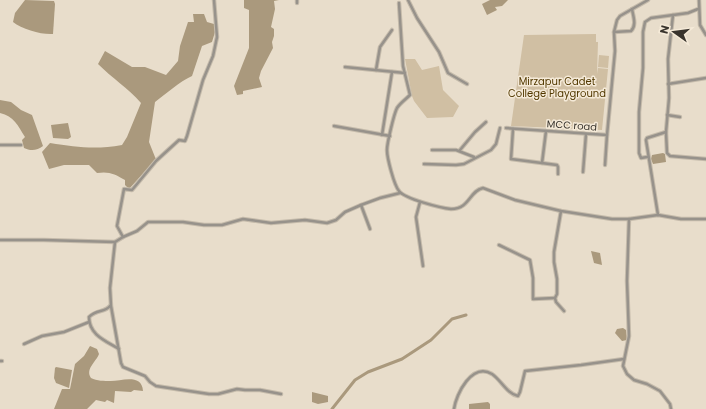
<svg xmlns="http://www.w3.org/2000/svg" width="706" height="409" viewBox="0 0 706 409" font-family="Poppins,sans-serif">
	<rect width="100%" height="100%" fill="#e8ddcb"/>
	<g fill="#d0bfa3">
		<path d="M 596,34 L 596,42 L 598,42 L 597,74 L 602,74 L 597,74 L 598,68 L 608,69 L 602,130 L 511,126 L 524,35 Z"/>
		<path d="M 599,55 L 609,56 L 608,68 L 598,67 Z"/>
		<path d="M 405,59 L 415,59 L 422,70 L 439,66 L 443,90 L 459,106 L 453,117 L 427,118 L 414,101 L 412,96 Z"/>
	</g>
	<g fill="#aa997d">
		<path d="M 25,0 L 54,1 L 55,4 L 53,34 C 42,35 22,29 13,22 L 15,13 Z"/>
		<path d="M 244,0 L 279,0 L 274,1 L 275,9 L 271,27 L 274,29 L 274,36 L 272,42 L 273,48 L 261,71 L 259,78 L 262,87 L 243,91 L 243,94 L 237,95 L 234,86 L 249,48 L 249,10 L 244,8 Z"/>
		<path d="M 490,0 L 508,0 L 502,6 L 495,7 L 497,10 L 487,15 L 482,4 Z"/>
		<path d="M 193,14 L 204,14 L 207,22 L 214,24 L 215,32 L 212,42 L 202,46 L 192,76 C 179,82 167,93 155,102 L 149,142 L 155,157 L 156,159 L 129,189 L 125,185 L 125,180 C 115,174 109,171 97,173 L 89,165 L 64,165 L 49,169 L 42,152 L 50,143 C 76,147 95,150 122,145 L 127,137 L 141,103 C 128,88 112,78 98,64 L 105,51 L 132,67 L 145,67 L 166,75 L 178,61 L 180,46 L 188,22 L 194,22 Z"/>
		<path d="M 0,100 L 11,102 L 21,110 L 32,115 L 43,146 C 37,151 30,151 24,148 L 22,140 L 25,137 C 18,126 14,116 0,113 Z"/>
		<path d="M 68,123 L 71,137 L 68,139 L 53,138 L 51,125 Z"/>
		<path d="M 663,153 L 665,154 L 666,162 L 653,164 L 651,159 L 652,155 Z"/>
		<path d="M 591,251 L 600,253 L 602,265 L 594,263 Z"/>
		<path d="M 623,328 L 626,330 L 627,340 L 622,341 L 615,333 L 617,329 Z"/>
		<path d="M 90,346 L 97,349 L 99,354 C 96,362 85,369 91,378 C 97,381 104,381 111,381 C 121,381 142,373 143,391 L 134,390 L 131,392 L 115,391 L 114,403 L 107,400 L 105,402 L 96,400 L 87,409 L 54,409 L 62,389 L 70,389 L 75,364 L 84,356 Z"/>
		<path d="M 56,367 L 72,370 L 69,388 L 56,383 L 54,378 L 55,368 Z"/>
		<path d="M 312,392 L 328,396 L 328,402 L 318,404 L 312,402 Z"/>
		<path d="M 488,402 L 490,404 L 490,409 L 469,409 L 469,404 Z"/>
	</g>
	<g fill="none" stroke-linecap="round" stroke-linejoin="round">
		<path stroke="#aa997d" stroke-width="3" d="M 332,409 L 355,380 L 368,372 L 402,359 L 431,340 L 452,319 L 466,315"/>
		<defs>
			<g id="street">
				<path d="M 297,0 L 297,3"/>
				<path d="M 408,0 L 417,18 L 439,52 L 448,73 L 467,84"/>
				<path d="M 699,0 L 700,25 L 706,35"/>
				<path d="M 399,3 L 403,66 L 410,95 C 406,99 400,103 397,108 C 394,114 387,143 387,150 C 387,158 394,185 399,191 C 405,199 441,208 451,209 C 470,209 469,191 483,188 L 515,200 L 561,211 L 612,219 L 629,219 L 627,281 L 629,336 L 623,366 L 627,374 L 634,380 L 647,384 L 660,391 L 670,404 L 671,409"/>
				<path d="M 673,15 L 668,59 L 669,98 L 666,132 L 667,153 L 670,156 L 706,159"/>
				<path d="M 614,32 L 631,31 C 637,25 633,16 632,9"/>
				<path d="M 345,67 L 405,73"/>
				<path d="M 376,70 L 380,47 L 392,30"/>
				<path d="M 668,84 L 706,78"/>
				<path d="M 667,115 L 680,117"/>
				<path d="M 334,126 L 390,136"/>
				<path d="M 506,128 L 607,135 L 615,51 L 614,32 L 617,20 L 620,16 L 648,0"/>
				<path d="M 513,129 L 511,159 L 557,165 L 558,167 L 558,174"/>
				<path d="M 382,135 L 392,72"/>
				<path d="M 0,145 L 21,145"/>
				<path d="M 432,150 L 456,150 L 474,157"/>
				<path d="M 460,150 L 475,132 L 486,122"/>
				<path d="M 647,157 L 641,158 L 639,153 L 639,112 L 643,68 L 643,32 L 645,22 L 651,18 L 688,13 L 698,9"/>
				<path d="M 542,163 L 546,131"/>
				<path d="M 424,164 L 456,165 L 464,164 L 491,150 L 496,144 L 500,128"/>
				<path d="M 605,165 L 607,135"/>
				<path d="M 583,172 L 586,134"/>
				<path d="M 420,202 L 416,217 L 423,266"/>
				<path d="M 361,205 L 370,229"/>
				<path d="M 561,211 L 554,252 L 554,262 L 557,279 L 557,294 L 555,298 L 556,302 L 564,311"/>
				<path d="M 658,215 L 646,140 L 647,138 L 666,132"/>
				<path d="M 629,219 L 658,215 L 681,219 L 706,219"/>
				<path d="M 123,237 L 117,226 L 124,189 L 132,190 L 156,161 L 179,140 L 185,141 L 187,136 L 203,80 L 213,56 L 217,37 L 214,0"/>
				<path d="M 0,240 L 44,240 L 115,242 L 123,237 L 137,231 L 148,222 L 183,222 L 204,225 L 222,225 L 243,219 L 271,223 L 305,220 L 327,223 L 336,220 L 345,212 L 361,205 L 380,198 L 400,193"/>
				<path d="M 115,242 L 110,288 L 111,306 L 121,363 L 123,367 L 145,376 L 150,382 L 156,386 L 209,394 L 218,394 L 237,389 L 245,390 L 260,390 L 281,394"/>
				<path d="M 499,245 L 530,260 L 533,278 L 533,299 L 555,298"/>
				<path d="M 110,306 C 104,313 97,309 89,317 C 89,335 106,341 119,349"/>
				<path d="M 24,344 L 42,336 L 64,332 L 89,322"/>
				<path d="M 0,361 L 2,361"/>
				<path d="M 454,409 C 456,394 472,362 492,374 C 501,380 507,394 518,396 L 520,392 L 525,371 L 581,365 L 624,359"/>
			</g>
		</defs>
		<use href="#street" stroke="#c5bbab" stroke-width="4.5"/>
		<use href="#street" stroke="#97928b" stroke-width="2.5"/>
	</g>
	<g text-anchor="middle" stroke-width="3" stroke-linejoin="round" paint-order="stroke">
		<g font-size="10" fill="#523901" stroke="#f5ead8">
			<text x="557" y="85">Mirzapur Cadet<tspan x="557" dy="12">College Playground</tspan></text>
		</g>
		<g font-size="10" fill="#39342d" stroke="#f5ead8">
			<text transform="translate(572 125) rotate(4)" y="4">MCC road</text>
		</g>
	</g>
	<g transform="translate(674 32) rotate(284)" stroke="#f5ead8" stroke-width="3" paint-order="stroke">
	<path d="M0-3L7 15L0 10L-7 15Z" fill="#39342d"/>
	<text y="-6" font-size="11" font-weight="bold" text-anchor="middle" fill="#39342d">N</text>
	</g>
</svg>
